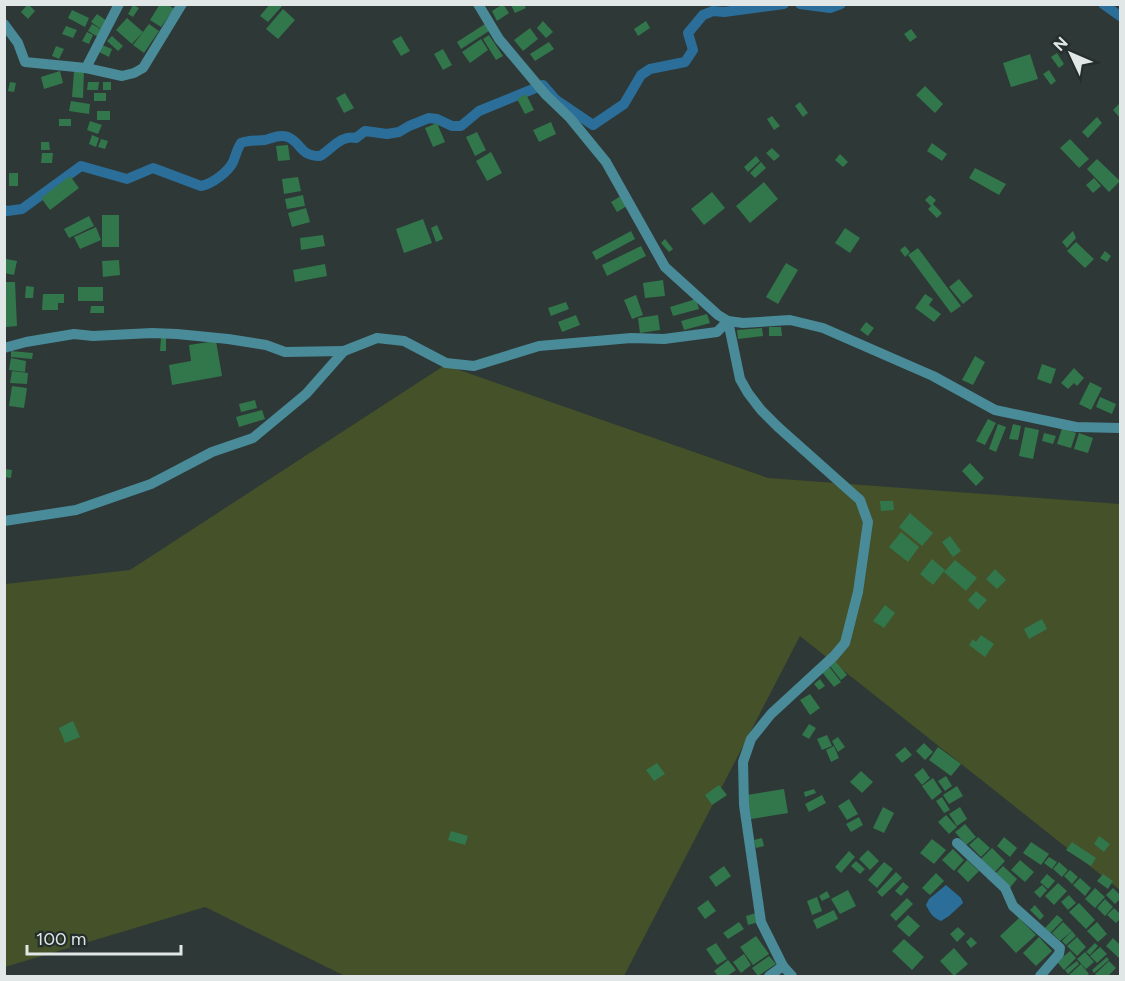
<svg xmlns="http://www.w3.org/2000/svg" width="1125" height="981" viewBox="0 0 1125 981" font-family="Figtree,sans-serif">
	<rect width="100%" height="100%" fill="#2e3836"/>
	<path fill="#445129" d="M 445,365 L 768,478 L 1120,504 L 1120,890 L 800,636 L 624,976 L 345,976 L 205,907 L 5,967 L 5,584 L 130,570 Z"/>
	<path fill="#2b6e9a" d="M 946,885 L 961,898 L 963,903 L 949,916 L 941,921 C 933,918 930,913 926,905 L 929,899 Z"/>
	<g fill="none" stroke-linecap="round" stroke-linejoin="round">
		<g stroke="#2b6e9a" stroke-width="10">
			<path d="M 800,4 L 830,8 L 841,4"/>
			<path d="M 1103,4 L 1120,16"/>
			<path d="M 4,210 L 7,211 L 22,209 L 81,166 L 127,179 L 153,168 L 201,186 C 212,184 228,172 233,162 C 236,155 237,149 241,143 C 249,140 257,141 265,140 C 273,138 279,134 288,137 C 302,143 299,156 320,156 C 332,149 340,135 356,138 L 365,131 L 387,134 L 399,132 L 409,126 L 429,118 L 437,119 L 452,126 L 461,126 L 479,111 L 543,85 L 556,100 L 593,125 L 624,104 L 641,75 L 650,69 L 685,62 L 693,50 L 688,33 L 703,15 L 713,11 L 724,12 L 784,4"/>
		</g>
	</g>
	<g fill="#32764b">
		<path d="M 28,4 L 35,11 L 28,19 L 21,12 Z"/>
		<path d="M 160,4 L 167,4 L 174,9 L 161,27 L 150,20 Z"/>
		<path d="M 270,4 L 284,4 L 268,22 L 260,16 Z"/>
		<path d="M 503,4 L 509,13 L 497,21 L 492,11 Z"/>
		<path d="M 133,5 L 139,8 L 133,17 L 128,14 Z"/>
		<path d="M 511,5 L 524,5 L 526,8 L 515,13 Z"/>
		<path d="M 283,9 L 295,20 L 278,39 L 266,29 Z"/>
		<path d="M 72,10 L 89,18 L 85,27 L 68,18 Z"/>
		<path d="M 97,14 L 107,21 L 101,29 L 91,22 Z"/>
		<path d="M 127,18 L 143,32 L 132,44 L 116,30 Z"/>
		<path d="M 543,21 L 553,32 L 546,38 L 537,28 Z"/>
		<path d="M 646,21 L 650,28 L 638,36 L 634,29 Z"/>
		<path d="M 92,24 L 102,30 L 98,37 L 88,31 Z"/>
		<path d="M 149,24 L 159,31 L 144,53 L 133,45 Z"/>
		<path d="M 485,24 L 489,31 L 461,49 L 457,42 Z"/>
		<path d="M 66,26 L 77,30 L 73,38 L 62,34 Z"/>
		<path d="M 530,28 L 538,39 L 523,51 L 514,40 Z"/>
		<path d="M 911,29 L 917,37 L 910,42 L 904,34 Z"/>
		<path d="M 87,32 L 93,35 L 89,44 L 82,41 Z"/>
		<path d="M 489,35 L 503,56 L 496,60 L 483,39 Z"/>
		<path d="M 112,36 L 123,46 L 118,51 L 107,41 Z"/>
		<path d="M 401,36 L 410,51 L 401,56 L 392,41 Z"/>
		<path d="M 481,39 L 488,50 L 470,63 L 462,52 Z"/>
		<path d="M 549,42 L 554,49 L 535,61 L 530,54 Z"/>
		<path d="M 102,45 L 112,49 L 109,57 L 99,52 Z"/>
		<path d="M 56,46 L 64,49 L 59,59 L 52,56 Z"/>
		<path d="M 443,49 L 452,65 L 443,70 L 434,54 Z"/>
		<path d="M 1057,53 L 1064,64 L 1059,68 L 1051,57 Z"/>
		<path d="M 1030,54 L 1038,79 L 1011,87 L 1003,63 Z"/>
		<path d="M 1049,70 L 1056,81 L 1051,85 L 1043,74 Z"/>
		<path d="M 60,71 L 63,83 L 44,89 L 41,77 Z"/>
		<path d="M 74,72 L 84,72 L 83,98 L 72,97 Z"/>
		<path d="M 10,82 L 16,83 L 14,92 L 8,91 Z"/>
		<path d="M 88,82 L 99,82 L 98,90 L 87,90 Z"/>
		<rect x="103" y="82" width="8" height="8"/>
		<path d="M 925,86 L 943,104 L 935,113 L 916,95 Z"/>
		<rect x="94" y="93" width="12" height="8"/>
		<path d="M 345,93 L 354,108 L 344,113 L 336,98 Z"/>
		<path d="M 526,94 L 534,110 L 525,114 L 517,99 Z"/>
		<path d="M 71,101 L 90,104 L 89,114 L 69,111 Z"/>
		<path d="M 800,102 L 808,113 L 803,117 L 795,106 Z"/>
		<path d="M 1120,103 L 1120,118 L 1113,110 Z"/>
		<rect x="97" y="111" width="13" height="9"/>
		<path d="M 772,116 L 780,126 L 774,130 L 767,119 Z"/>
		<path d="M 1097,117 L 1102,123 L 1088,138 L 1082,132 Z"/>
		<rect x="59" y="119" width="12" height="7"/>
		<path d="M 90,121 L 102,125 L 98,134 L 87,130 Z"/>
		<path d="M 551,122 L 556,134 L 539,142 L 533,130 Z"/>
		<path d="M 437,123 L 445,142 L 433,147 L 425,128 Z"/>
		<path d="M 477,132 L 486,150 L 475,156 L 466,137 Z"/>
		<path d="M 92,135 L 99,138 L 96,147 L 89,144 Z"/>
		<path d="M 101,139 L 108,141 L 105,149 L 98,147 Z"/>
		<path d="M 1070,139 L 1089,159 L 1079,168 L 1060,148 Z"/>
		<path d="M 41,142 L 49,142 L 50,150 L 41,150 Z"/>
		<path d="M 932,143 L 947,154 L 942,161 L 927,151 Z"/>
		<path d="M 288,145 L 290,160 L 278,161 L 276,146 Z"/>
		<path d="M 772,148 L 780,156 L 774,161 L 766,153 Z"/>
		<path d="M 491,152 L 502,173 L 487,181 L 476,161 Z"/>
		<path d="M 42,153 L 53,153 L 52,163 L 41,163 Z"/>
		<path d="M 840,154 L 848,162 L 843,167 L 835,160 Z"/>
		<path d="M 756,156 L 760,161 L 748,172 L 744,167 Z"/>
		<path d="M 1097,159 L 1120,181 L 1109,192 L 1087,169 Z"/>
		<path d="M 761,162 L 766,168 L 755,178 L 750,173 Z"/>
		<path d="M 975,168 L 1006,184 L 999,195 L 969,178 Z"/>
		<rect x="9" y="173" width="9" height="13"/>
		<path d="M 70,176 L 79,188 L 50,210 L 41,198 Z"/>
		<path d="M 298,177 L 301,191 L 284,194 L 282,179 Z"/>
		<path d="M 1094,178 L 1101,186 L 1093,193 L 1086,185 Z"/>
		<path d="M 764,182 L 778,199 L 750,223 L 736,206 Z"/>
		<path d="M 712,192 L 725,208 L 704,225 L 691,209 Z"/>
		<path d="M 303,195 L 305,206 L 287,209 L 285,199 Z"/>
		<path d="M 930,195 L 936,200 L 933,204 L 942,213 L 937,218 L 928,209 L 931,206 L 925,200 Z"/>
		<path d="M 621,196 L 627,206 L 617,212 L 611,202 Z"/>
		<path d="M 306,208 L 310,222 L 292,227 L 288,213 Z"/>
		<rect x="102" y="215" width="17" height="32"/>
		<path d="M 89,216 L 94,226 L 69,238 L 64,229 Z"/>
		<path d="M 423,219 L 432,243 L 404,253 L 396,229 Z"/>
		<path d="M 437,225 L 443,239 L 436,242 L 431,228 Z"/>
		<path d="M 96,227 L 101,240 L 80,249 L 74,237 Z"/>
		<path d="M 845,228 L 860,238 L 850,253 L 835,243 Z"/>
		<path d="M 631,231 L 635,239 L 596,260 L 592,252 Z"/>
		<path d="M 1073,231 L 1076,238 L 1067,248 L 1062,242 Z"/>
		<path d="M 323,235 L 325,246 L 301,250 L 300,238 Z"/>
		<path d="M 665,239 L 673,249 L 669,252 L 661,243 Z"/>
		<path d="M 1076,242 L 1094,259 L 1085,268 L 1067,251 Z"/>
		<path d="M 641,246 L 646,256 L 607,276 L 602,265 Z"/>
		<path d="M 905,246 L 910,252 L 905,257 L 900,250 Z"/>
		<path d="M 918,248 L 961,306 L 951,313 L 908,255 Z"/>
		<path d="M 1105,251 L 1111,256 L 1107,262 L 1100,258 Z"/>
		<path d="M 6,259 L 17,261 L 14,275 L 4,273 Z"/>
		<path d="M 119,260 L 120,275 L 103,277 L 102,261 Z"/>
		<path d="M 786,263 L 798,270 L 778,304 L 766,297 Z"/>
		<path d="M 325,264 L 327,276 L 295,282 L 293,270 Z"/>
		<path d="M 959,279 L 973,296 L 963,304 L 949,287 Z"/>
		<path d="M 663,280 L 665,296 L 645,298 L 643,283 Z"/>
		<path d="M 4,282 L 15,282 L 17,326 L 6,327 Z"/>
		<path d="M 26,286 L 34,287 L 33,298 L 25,298 Z"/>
		<rect x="78" y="287" width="25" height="14"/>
		<path d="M 43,294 L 64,294 L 64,303 L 58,303 L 58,310 L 42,310 Z"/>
		<path d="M 925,294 L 933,299 L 929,305 L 941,314 L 934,322 L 915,308 Z"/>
		<path d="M 636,295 L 643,315 L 632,319 L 624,300 Z"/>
		<path d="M 696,299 L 699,309 L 673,316 L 670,307 Z"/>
		<path d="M 566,302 L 569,309 L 551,316 L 548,308 Z"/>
		<path d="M 91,306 L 104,306 L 104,313 L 90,313 Z"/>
		<path d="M 707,314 L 710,323 L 684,330 L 681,321 Z"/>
		<path d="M 576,315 L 580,325 L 562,332 L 558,322 Z"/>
		<path d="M 658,315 L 660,330 L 640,333 L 638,318 Z"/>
		<path d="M 866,322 L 874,328 L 868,336 L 860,330 Z"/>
		<path d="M 769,327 L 781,327 L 782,336 L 769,336 Z"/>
		<path d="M 762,328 L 763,336 L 738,339 L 737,330 Z"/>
		<path d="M 161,338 L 166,338 L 166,351 L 160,351 Z"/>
		<path d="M 216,341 L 222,376 L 172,385 L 169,365 L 191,361 L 189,345 Z"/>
		<path d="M 11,351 L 33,353 L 32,359 L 11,357 Z"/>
		<path d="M 975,356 L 985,362 L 973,385 L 962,380 Z"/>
		<path d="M 11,358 L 26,361 L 25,372 L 9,370 Z"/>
		<path d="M 1042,364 L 1056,369 L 1051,384 L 1037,379 Z"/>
		<path d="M 1074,368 L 1084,378 L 1077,386 L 1074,383 L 1068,389 L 1061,383 Z"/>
		<path d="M 12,371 L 28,373 L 27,384 L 10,383 Z"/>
		<path d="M 1090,382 L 1102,388 L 1091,410 L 1079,404 Z"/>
		<path d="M 12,386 L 27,388 L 24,408 L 9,406 Z"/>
		<path d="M 1100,397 L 1116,404 L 1112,414 L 1096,407 Z"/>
		<path d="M 255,400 L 257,408 L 241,412 L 239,404 Z"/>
		<path d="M 262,410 L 265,419 L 239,427 L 236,417 Z"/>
		<path d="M 988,419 L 996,423 L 985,445 L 976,441 Z"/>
		<path d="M 998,424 L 1006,427 L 996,452 L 989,449 Z"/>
		<path d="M 1013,424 L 1021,426 L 1018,440 L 1009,439 Z"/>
		<path d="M 1025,427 L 1039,430 L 1033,459 L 1019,456 Z"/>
		<path d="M 1062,428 L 1076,433 L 1071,448 L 1057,444 Z"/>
		<path d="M 1044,433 L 1056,436 L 1053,444 L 1042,441 Z"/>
		<path d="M 1079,433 L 1093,438 L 1088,453 L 1074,449 Z"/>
		<path d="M 970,463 L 984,478 L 976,486 L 962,471 Z"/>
		<path d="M 4,469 L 12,470 L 11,478 L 4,477 Z"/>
		<path d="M 880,501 L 893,501 L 894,510 L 881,511 Z"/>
		<path d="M 910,513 L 933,533 L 922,546 L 899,527 Z"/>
		<path d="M 901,532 L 919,547 L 908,562 L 889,547 Z"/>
		<path d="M 950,536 L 961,551 L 953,557 L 942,542 Z"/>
		<path d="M 932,559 L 945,570 L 933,585 L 920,574 Z"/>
		<path d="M 955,560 L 977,578 L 966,591 L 944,572 Z"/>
		<path d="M 995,569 L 1006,580 L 997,589 L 986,579 Z"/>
		<path d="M 976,591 L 987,600 L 978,610 L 968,600 Z"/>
		<path d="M 885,605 L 895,613 L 884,628 L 873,621 Z"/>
		<path d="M 1042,619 L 1047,629 L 1029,639 L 1024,629 Z"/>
		<path d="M 981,635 L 994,644 L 985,657 L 969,645 L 973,639 L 976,642 Z"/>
		<path d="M 835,661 L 847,675 L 841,680 L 830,666 Z"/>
		<path d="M 828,665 L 841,682 L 834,687 L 821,671 Z"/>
		<path d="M 820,679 L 825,686 L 819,690 L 814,684 Z"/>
		<path d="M 810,694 L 820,708 L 810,715 L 800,700 Z"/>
		<path d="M 73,721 L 80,737 L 65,743 L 59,728 Z"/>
		<path d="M 809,724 L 816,728 L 809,739 L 802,735 Z"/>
		<path d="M 827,735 L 832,746 L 822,750 L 817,739 Z"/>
		<path d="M 838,737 L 845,747 L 838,752 L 832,741 Z"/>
		<path d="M 924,743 L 933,752 L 925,760 L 916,751 Z"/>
		<path d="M 834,746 L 839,758 L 831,762 L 826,750 Z"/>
		<path d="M 905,747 L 912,755 L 902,763 L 895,755 Z"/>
		<path d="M 938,747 L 961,764 L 951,776 L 929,760 Z"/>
		<path d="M 657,763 L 665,774 L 654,781 L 646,770 Z"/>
		<path d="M 923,768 L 930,778 L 922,785 L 914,775 Z"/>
		<path d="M 861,771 L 873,782 L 862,793 L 850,782 Z"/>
		<path d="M 946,776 L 952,786 L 945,791 L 938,781 Z"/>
		<path d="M 933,778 L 942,792 L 932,800 L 922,786 Z"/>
		<path d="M 719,785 L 727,795 L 712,805 L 705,795 Z"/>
		<path d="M 957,786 L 963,796 L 949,804 L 943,795 Z"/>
		<path d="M 784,789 L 788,813 L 751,819 L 747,795 Z"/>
		<path d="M 814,789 L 816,793 L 805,797 L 804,792 Z"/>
		<path d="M 822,795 L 826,803 L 809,812 L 805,804 Z"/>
		<path d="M 942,797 L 950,810 L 944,813 L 936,801 Z"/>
		<path d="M 849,799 L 858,814 L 847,820 L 838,806 Z"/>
		<path d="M 883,807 L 894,813 L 884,833 L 873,828 Z"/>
		<path d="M 960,807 L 967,819 L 957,826 L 949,814 Z"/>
		<path d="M 946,815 L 957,827 L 949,834 L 938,822 Z"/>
		<path d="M 859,817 L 863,825 L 851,832 L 846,824 Z"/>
		<path d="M 965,824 L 976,837 L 966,845 L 955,832 L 959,829 L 960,831 L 959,829 Z"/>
		<path d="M 451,831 L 468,836 L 465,845 L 448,840 Z"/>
		<path d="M 1099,836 L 1110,844 L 1104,852 L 1094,844 Z"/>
		<path d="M 978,837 L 990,848 L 981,857 L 969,845 Z"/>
		<path d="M 1004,837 L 1017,848 L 1010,857 L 997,846 Z"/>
		<path d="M 762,838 L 764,846 L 756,848 L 754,840 Z"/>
		<path d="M 932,839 L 946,850 L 934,864 L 920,853 Z"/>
		<path d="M 1031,842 L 1049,854 L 1041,865 L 1023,853 Z"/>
		<path d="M 1072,842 L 1096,858 L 1091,866 L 1066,850 Z"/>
		<path d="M 992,848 L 1005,861 L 995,872 L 981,859 Z"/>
		<path d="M 953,849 L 964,860 L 954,871 L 942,860 Z"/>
		<path d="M 868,850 L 879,861 L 870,870 L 859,859 Z"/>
		<path d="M 849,851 L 855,857 L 841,873 L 835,867 Z"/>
		<path d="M 1049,857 L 1057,862 L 1052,869 L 1044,863 Z"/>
		<path d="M 967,860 L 979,871 L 968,882 L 957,871 Z"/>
		<path d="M 1020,860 L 1034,872 L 1025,882 L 1011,870 Z"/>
		<path d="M 856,861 L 865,869 L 860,874 L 851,866 Z"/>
		<path d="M 884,862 L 893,869 L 877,888 L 868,880 Z"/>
		<path d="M 1059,862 L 1068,870 L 1062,877 L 1053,869 Z"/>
		<path d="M 724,866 L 731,876 L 716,887 L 709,877 Z"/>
		<path d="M 1003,866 L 1017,879 L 1009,889 L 994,875 Z"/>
		<path d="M 1070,870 L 1078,877 L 1072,884 L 1064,876 Z"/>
		<path d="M 896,872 L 902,878 L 882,897 L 877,892 Z"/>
		<path d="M 936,873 L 944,881 L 930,895 L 922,888 Z"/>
		<path d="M 1047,874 L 1055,881 L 1048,889 L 1040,882 Z"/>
		<path d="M 1103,874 L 1113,881 L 1108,889 L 1097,881 Z"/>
		<path d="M 1080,878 L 1091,888 L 1085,896 L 1073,885 Z"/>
		<path d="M 903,882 L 909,887 L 901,896 L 895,891 Z"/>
		<path d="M 1058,883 L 1067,891 L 1054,905 L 1045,896 Z"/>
		<path d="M 1042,885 L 1047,890 L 1040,898 L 1034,892 Z"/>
		<path d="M 1095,888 L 1105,897 L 1095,908 L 1085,899 Z"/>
		<path d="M 1113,888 L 1120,895 L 1120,899 L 1115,904 L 1106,895 Z"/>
		<path d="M 848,890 L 856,906 L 840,914 L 831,899 Z"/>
		<path d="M 827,891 L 830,897 L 822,901 L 819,896 Z"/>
		<path d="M 1069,895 L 1076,903 L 1068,910 L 1061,902 Z"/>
		<path d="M 817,897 L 822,911 L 812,915 L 807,901 Z"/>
		<path d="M 907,898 L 913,904 L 896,921 L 890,915 Z"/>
		<path d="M 1105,899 L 1113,907 L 1105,916 L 1097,908 Z"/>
		<path d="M 708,900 L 716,911 L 705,919 L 697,908 Z"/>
		<path d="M 1079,903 L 1095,920 L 1086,929 L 1069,912 Z"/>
		<path d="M 1035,905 L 1044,916 L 1040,920 L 1030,910 Z"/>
		<path d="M 1114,908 L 1120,914 L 1120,919 L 1116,923 L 1107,915 Z"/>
		<path d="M 834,910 L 838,919 L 817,929 L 813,920 Z"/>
		<path d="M 756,913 L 759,922 L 748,925 L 746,916 Z"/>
		<path d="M 908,915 L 920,926 L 909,937 L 897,926 Z"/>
		<path d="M 1057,915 L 1063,920 L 1050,933 L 1045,928 Z"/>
		<path d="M 1019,918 L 1036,935 L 1016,953 L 1000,936 Z"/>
		<path d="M 739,922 L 744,929 L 728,939 L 723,933 Z"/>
		<path d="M 1063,922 L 1072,931 L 1060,941 L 1052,933 Z"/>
		<path d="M 1097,922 L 1107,934 L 1098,942 L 1087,931 Z"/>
		<path d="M 958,927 L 965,934 L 957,942 L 950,934 Z"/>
		<path d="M 1072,931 L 1076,936 L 1066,945 L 1062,941 Z"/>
		<path d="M 756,936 L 769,954 L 753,965 L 740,947 Z"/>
		<path d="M 971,937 L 977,943 L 971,948 L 966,942 Z"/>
		<path d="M 1039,937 L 1052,951 L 1036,966 L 1023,953 Z"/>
		<path d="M 1077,937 L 1086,947 L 1077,956 L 1067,946 Z"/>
		<path d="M 1113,938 L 1120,945 L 1119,958 L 1106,946 Z"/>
		<path d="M 904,939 L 924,957 L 912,970 L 892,951 Z"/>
		<path d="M 716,943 L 727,959 L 717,965 L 706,949 Z"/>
		<path d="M 1095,943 L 1098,946 L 1090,955 L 1086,952 Z"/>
		<path d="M 1100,947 L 1107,954 L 1097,963 L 1090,956 Z"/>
		<path d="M 954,948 L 968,964 L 954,976 L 940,961 Z"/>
		<path d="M 1070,951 L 1076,958 L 1064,970 L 1057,962 Z"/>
		<path d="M 1085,952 L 1094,962 L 1086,969 L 1077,959 Z"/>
		<path d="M 744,954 L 751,965 L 741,973 L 733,962 Z"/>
		<path d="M 769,956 L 776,964 L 758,976 L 752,968 Z"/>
		<path d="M 1107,957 L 1109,960 L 1094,973 L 1092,970 Z"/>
		<path d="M 728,960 L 736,970 L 727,976 L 718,976 L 714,971 Z"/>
		<path d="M 1077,961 L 1079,964 L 1068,974 L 1065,970 Z"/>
		<path d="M 1109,961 L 1116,968 L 1108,976 L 1097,976 L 1095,974 Z"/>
		<path d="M 1081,964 L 1089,974 L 1086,976 L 1070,976 L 1069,975 Z"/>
	</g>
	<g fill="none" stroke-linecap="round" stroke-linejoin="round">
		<g stroke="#498b99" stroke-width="10">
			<path d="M 478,4 L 499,39 L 546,95 L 570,118 L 606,162 L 665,267 L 718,315 L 728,321 L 743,323 L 790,320 L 823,328 L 933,376 L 995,410 L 1076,427 L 1120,428"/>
			<path d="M 4,24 L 18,43 L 25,62 L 86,68 L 122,76 L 134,73 L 143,68 L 182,4"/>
			<path d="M 86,68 L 119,4"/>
			<path d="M 728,321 L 740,379 L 748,393 L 761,410 L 778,427 L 860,500 L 868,522 L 858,592 L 845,643 L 834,656 L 771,714 L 751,739 L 743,762 L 744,805 L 761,922 L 783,966 L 792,976"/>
			<path d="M 4,348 L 26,342 L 74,334 L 93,336 L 152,333 L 177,334 L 228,339 L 266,345 L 285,352 L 344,351"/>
			<path d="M 4,521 L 76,510 L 151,484 L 212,452 L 253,438 L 306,394 L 344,351 L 377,338 L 404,341 L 446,363 L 474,366 L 539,346 L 631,338 L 664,339 L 717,332 L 728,321"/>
			<path d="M 957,843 L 1005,888 L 1013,906 L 1060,948 L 1059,954 L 1040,976"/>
			<path d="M 769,976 L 783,966"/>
		</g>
	</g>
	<rect width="1125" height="981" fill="none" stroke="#e1e7e6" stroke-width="12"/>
	<g transform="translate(1071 54) rotate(314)" stroke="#242e2c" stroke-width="4.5" paint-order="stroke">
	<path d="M0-4.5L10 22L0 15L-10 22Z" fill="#e1e7e6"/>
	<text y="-9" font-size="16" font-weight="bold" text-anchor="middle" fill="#e1e7e6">N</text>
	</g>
	<path d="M27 945v9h154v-9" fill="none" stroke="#e1e7e6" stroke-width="3"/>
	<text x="36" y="945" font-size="18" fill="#e1e7e6" stroke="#242e2c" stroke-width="4.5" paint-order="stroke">100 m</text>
</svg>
